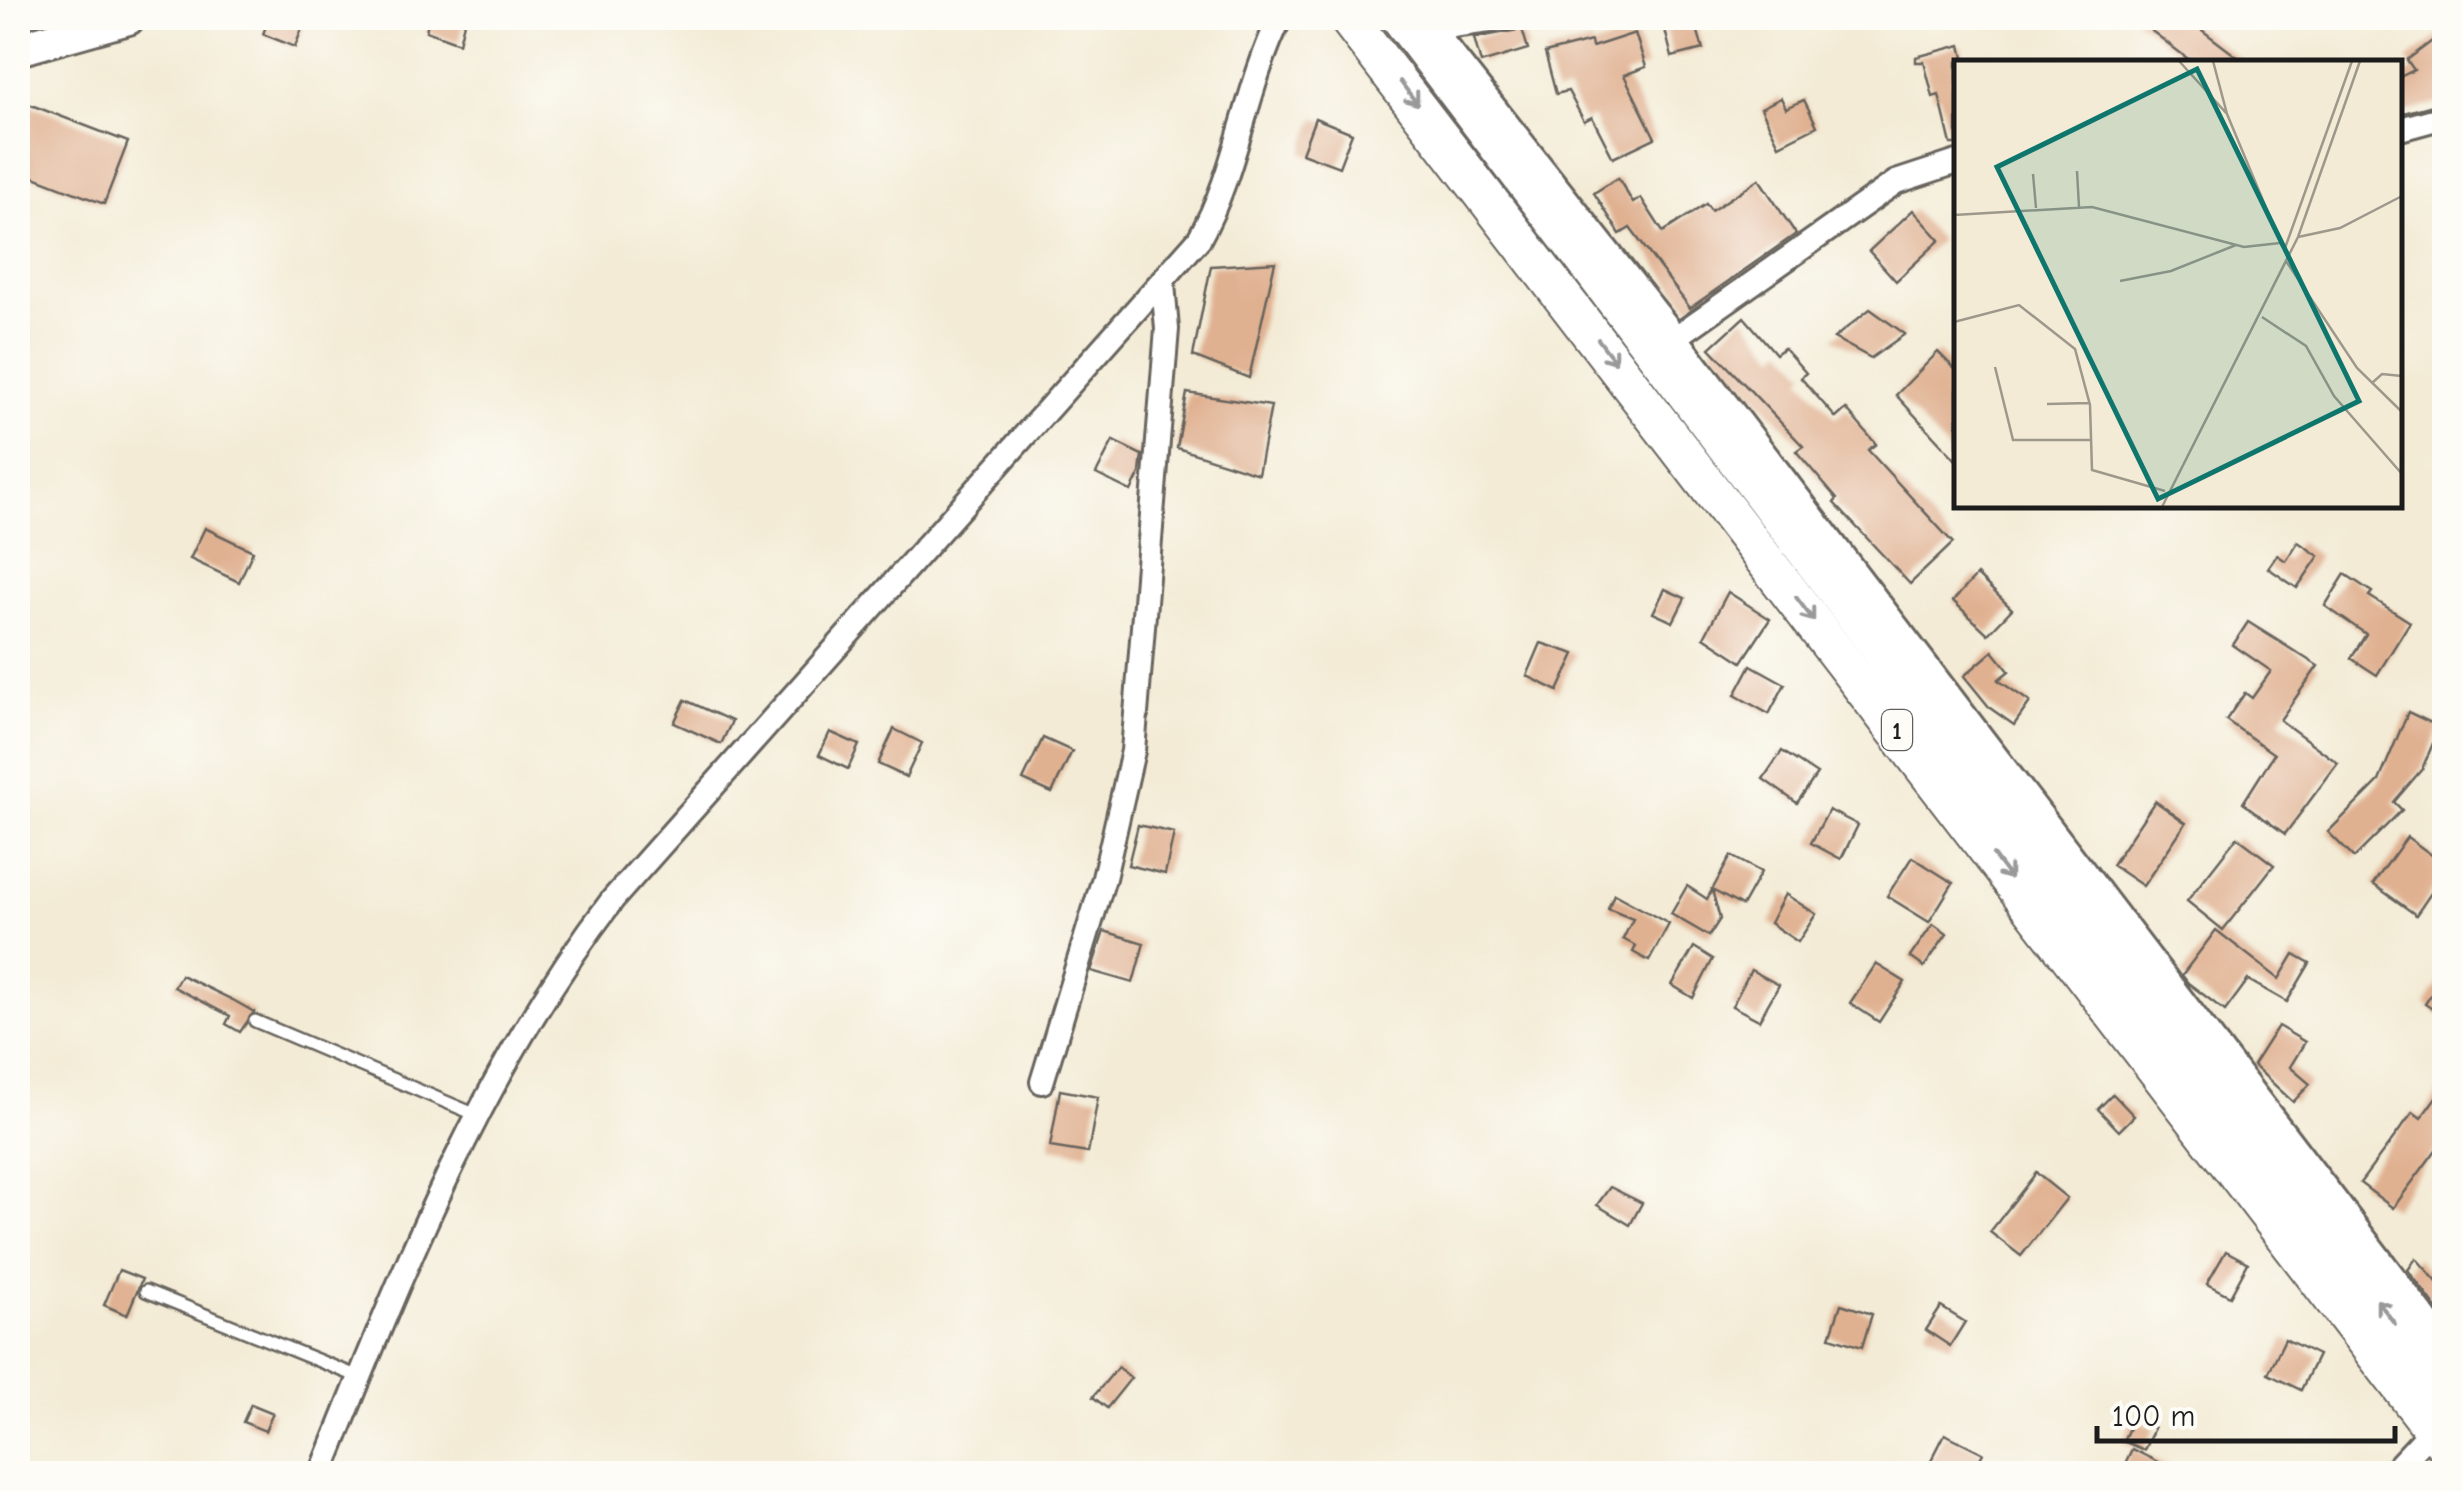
<svg xmlns="http://www.w3.org/2000/svg" width="2462" height="1491" viewBox="0 0 2462 1491" font-family="'Comic Neue',sans-serif">
	<rect width="100%" height="100%" fill="#fdfcf7"/>
	<filter id="ink" filterUnits="userSpaceOnUse"><feTurbulence type="fractalNoise" baseFrequency=".01" numOctaves="2"/><feDisplacementMap in="SourceGraphic" scale="20" xChannelSelector="R" yChannelSelector="G"/><feConvolveMatrix kernelMatrix="1 2 1 2 8 2 1 2 1" color-interpolation-filters="sRGB"/></filter>
	<filter id="wash" filterUnits="userSpaceOnUse"><feTurbulence type="fractalNoise" baseFrequency=".0048" numOctaves="4" result="noise"/><feDisplacementMap in="SourceGraphic" scale="40" xChannelSelector="R" yChannelSelector="G"/><feGaussianBlur stdDeviation="2.25" result="paint"/><feColorMatrix in="noise" values="0 0 0 0 0 0 0 0 0 0 0 0 0 0 0 0 0 1.4 0 .05"/><feComposite in="paint" operator="in"/></filter>
	<g filter="url(#wash)">
		<rect width="100%" height="100%" fill="#f3ebd5"/>
		<g id="blocks">
			<g fill="#e0b191">
				<path d="M 269,18 L 306,18 L 295,47 L 263,34 Z"/>
				<path d="M 429,18 L 465,18 L 459,43 L 426,31 Z"/>
				<path d="M 1662,18 L 1694,18 L 1703,49 L 1672,57 Z"/>
				<path d="M 2135,18 L 2186,18 L 2244,62 L 2192,62 Z"/>
				<path d="M 1522,29 L 1528,49 L 1481,63 L 1474,38 Z"/>
				<path d="M 2444,32 L 2444,102 L 2400,114 L 2400,77 L 2414,70 L 2407,60 Z"/>
				<path d="M 1635,33 L 1646,67 L 1624,75 L 1655,138 L 1613,158 L 1592,117 L 1584,121 L 1568,91 L 1556,94 L 1545,53 L 1591,41 L 1592,47 Z"/>
				<path d="M 1961,45 L 1965,62 L 1957,62 L 1957,144 L 1951,144 L 1939,95 L 1933,97 L 1924,62 L 1916,62 L 1916,57 Z"/>
				<path d="M 1781,98 L 1786,108 L 1804,100 L 1817,126 L 1779,145 L 1761,108 Z"/>
				<path d="M 18,100 L 128,142 L 104,204 L 18,171 Z"/>
				<path d="M 1315,118 L 1352,133 L 1339,167 L 1302,153 Z"/>
				<path d="M 1618,178 L 1633,203 L 1641,198 L 1663,232 L 1706,204 L 1711,211 L 1759,179 L 1796,234 L 1690,308 L 1630,228 L 1620,234 L 1594,193 Z"/>
				<path d="M 1913,210 L 1940,240 L 1896,281 L 1869,251 Z"/>
				<path d="M 1275,262 L 1249,378 L 1193,356 L 1211,266 Z"/>
				<path d="M 1870,309 L 1905,334 L 1871,358 L 1834,338 Z"/>
				<path d="M 1744,317 L 1776,354 L 1784,348 L 1806,373 L 1801,378 L 1836,418 L 1846,409 L 1876,444 L 1868,450 L 1953,543 L 1910,584 L 1834,503 L 1837,499 L 1796,451 L 1803,446 L 1710,348 Z"/>
				<path d="M 1938,352 L 1957,371 L 1957,461 L 1896,395 Z"/>
				<path d="M 1187,393 L 1271,406 L 1258,474 L 1177,448 Z"/>
				<path d="M 1113,441 L 1142,455 L 1140,473 L 1131,491 L 1096,474 Z"/>
				<path d="M 205,528 L 253,551 L 239,582 L 190,559 Z"/>
				<path d="M 2298,542 L 2319,556 L 2297,588 L 2268,568 L 2277,555 L 2286,561 Z"/>
				<path d="M 2345,574 L 2372,592 L 2369,596 L 2410,622 L 2377,675 L 2351,658 L 2366,634 L 2325,606 Z"/>
				<path d="M 1977,575 L 2012,609 L 1988,634 L 1953,601 Z"/>
				<path d="M 1665,589 L 1685,598 L 1673,622 L 1653,613 Z"/>
				<path d="M 1728,592 L 1770,619 L 1742,662 L 1704,637 Z"/>
				<path d="M 2248,622 L 2318,666 L 2280,720 L 2338,763 L 2285,834 L 2243,803 L 2274,754 L 2226,720 L 2245,693 L 2252,698 L 2271,671 L 2233,645 Z"/>
				<path d="M 1541,643 L 1575,654 L 1558,691 L 1527,676 Z"/>
				<path d="M 1993,651 L 2009,671 L 1998,680 L 2030,702 L 2014,725 L 1990,708 L 1964,676 Z"/>
				<path d="M 1751,665 L 1785,684 L 1769,714 L 1735,695 Z"/>
				<path d="M 685,700 L 732,721 L 721,744 L 674,723 Z"/>
				<path d="M 2408,712 L 2440,727 L 2422,769 L 2394,802 L 2402,810 L 2354,858 L 2328,832 L 2379,781 Z"/>
				<path d="M 894,729 L 922,743 L 906,777 L 878,764 Z"/>
				<path d="M 830,732 L 859,745 L 848,769 L 819,755 Z"/>
				<path d="M 1043,738 L 1072,751 L 1052,793 L 1023,780 Z"/>
				<path d="M 1782,751 L 1817,774 L 1797,803 L 1763,779 Z"/>
				<path d="M 2155,801 L 2186,823 L 2143,886 L 2112,865 Z"/>
				<path d="M 1829,810 L 1858,825 L 1841,859 L 1811,843 Z"/>
				<path d="M 1138,825 L 1174,833 L 1165,874 L 1128,865 Z"/>
				<path d="M 2237,837 L 2274,865 L 2223,930 L 2187,901 Z"/>
				<path d="M 2407,837 L 2444,864 L 2444,874 L 2416,915 L 2373,884 Z"/>
				<path d="M 1731,856 L 1761,872 L 1742,906 L 1712,890 L 1720,919 L 1709,936 L 1671,914 L 1687,886 L 1707,899 Z"/>
				<path d="M 1912,857 L 1953,883 L 1929,922 L 1887,896 Z"/>
				<path d="M 1614,894 L 1669,924 L 1649,961 L 1633,952 L 1636,946 L 1623,939 L 1633,919 L 1608,909 Z"/>
				<path d="M 1785,894 L 1816,914 L 1798,942 L 1770,923 Z"/>
				<path d="M 1933,924 L 1947,934 L 1924,967 L 1910,957 Z"/>
				<path d="M 2216,930 L 2279,979 L 2294,954 L 2310,963 L 2287,1002 L 2248,980 L 2225,1011 L 2188,983 L 2182,975 Z"/>
				<path d="M 1104,931 L 1144,943 L 1133,983 L 1091,971 Z"/>
				<path d="M 1694,947 L 1713,959 L 1693,998 L 1672,985 Z"/>
				<path d="M 1876,964 L 1905,982 L 1879,1022 L 1850,1003 Z"/>
				<path d="M 1751,970 L 1779,985 L 1759,1020 L 1732,1006 Z"/>
				<path d="M 181,975 L 233,1000 L 254,1012 L 240,1032 L 226,1024 L 230,1016 L 174,987 Z"/>
				<path d="M 2444,975 L 2444,1017 L 2425,1004 Z"/>
				<path d="M 2278,1026 L 2305,1042 L 2290,1067 L 2310,1084 L 2293,1102 L 2253,1065 Z"/>
				<path d="M 2444,1086 L 2444,1139 L 2393,1208 L 2360,1183 L 2413,1112 L 2421,1118 Z"/>
				<path d="M 1060,1090 L 1098,1097 L 1088,1153 L 1050,1147 Z"/>
				<path d="M 2113,1094 L 2134,1116 L 2119,1131 L 2098,1109 Z"/>
				<path d="M 2036,1173 L 2067,1198 L 2021,1256 L 1990,1232 Z"/>
				<path d="M 1610,1187 L 1642,1203 L 1630,1225 L 1597,1205 Z"/>
				<path d="M 2226,1251 L 2248,1263 L 2230,1296 L 2207,1284 Z"/>
				<path d="M 2416,1258 L 2444,1290 L 2444,1318 L 2408,1270 Z"/>
				<path d="M 119,1270 L 142,1279 L 127,1315 L 104,1305 Z"/>
				<path d="M 1841,1304 L 1872,1314 L 1862,1347 L 1830,1337 Z"/>
				<path d="M 1941,1307 L 1965,1322 L 1950,1346 L 1926,1330 Z"/>
				<path d="M 2285,1339 L 2318,1355 L 2301,1390 L 2268,1374 Z"/>
				<path d="M 1118,1367 L 1131,1378 L 1107,1408 L 1093,1397 Z"/>
				<path d="M 251,1404 L 273,1413 L 265,1431 L 243,1422 Z"/>
				<path d="M 2133,1419 L 2154,1428 L 2144,1450 L 2123,1441 Z"/>
				<path d="M 1945,1434 L 1983,1453 L 1972,1474 L 1937,1474 L 1927,1469 Z"/>
				<path d="M 2132,1449 L 2182,1474 L 2120,1474 Z"/>
			</g>
		</g>
	</g>
	<g filter="url(#ink)">
		<use href="#blocks" fill-opacity="0" stroke="#67645d" stroke-width="2.5"/>
		<g fill="none" stroke-linecap="round" stroke-linejoin="round">
			<defs>
				<g id="lane">
					<path d="M 255,1021 L 479,1116"/>
					<path d="M 146,1291 L 359,1377"/>
				</g>
				<g id="street">
					<path d="M 1432,28 L 1676,337 L 2444,1342"/>
					<path d="M 1421,30 L 1512,18"/>
					<path d="M 2400,129 L 2444,117"/>
					<path d="M 1676,337 L 1896,182 L 1957,162"/>
					<path d="M 1042,1082 L 1104,878 L 1133,751 L 1167,329 L 1163,284"/>
					<path d="M 321,1474 C 401,1274 481,1071 613,899 L 1199,239 C 1237,172 1245,89 1280,18"/>
					<path d="M 2391,1474 L 2433,1429"/>
				</g>
				<path id="secondary" d="M 18,49 L 128,18"/>
				<g id="primary">
					<path d="M 1348,18 L 2444,1443"/>
					<path d="M 1401,18 L 2444,1390"/>
				</g>
			</defs>
			<use href="#lane" stroke="#67645d" stroke-width="16"/>
			<use href="#street" stroke="#67645d" stroke-width="28"/>
			<use href="#secondary" stroke="#67645d" stroke-width="38"/>
			<use href="#primary" stroke="#67645d" stroke-width="42"/>
			<use href="#lane" stroke="#fff" stroke-width="11"/>
			<use href="#street" stroke="#fff" stroke-width="22"/>
			<use href="#secondary" stroke="#fff" stroke-width="32"/>
			<use href="#primary" stroke="#fff" stroke-width="38"/>
		</g>
		<defs><path id="oneway-shaft" d="M-6 0H5M1.5-3L5.5 0L1.5 3" fill="none" stroke-width="1.6" stroke-linecap="round" stroke-linejoin="round" transform="scale(2.5)"/></defs>
		<g stroke="#999">
			<use href="#oneway-shaft" transform="translate(1409 93) rotate(53)"/>
			<use href="#oneway-shaft" transform="translate(1607 351) rotate(53)"/>
			<use href="#oneway-shaft" transform="translate(1805 609) rotate(53)"/>
			<use href="#oneway-shaft" transform="translate(2002 867) rotate(53)"/>
			<use href="#oneway-shaft" transform="translate(2386 1312) rotate(-127)"/>
		</g>
	</g>
	<g text-anchor="middle" stroke-width="10" stroke-linejoin="round" paint-order="stroke">
		<rect fill="#fdfcf7" stroke="#605f5e" stroke-width="2.5" x="1882" y="710" width="30" height="40" rx="8"/>
		<g font-size="25" font-weight="bold" fill="#1c1c1c">
			<text x="1897" y="739">1</text>
		</g>
	</g>
	<g transform="translate(1954 60)">
		<rect width="448" height="448" fill="#f3ebd5"/>
		<path fill="none" stroke="#9d988b" stroke-width="2.5" d="M 225,1 L 273,54 L 328,186M 259,1 L 273,54M 123,111 L 125,147M 79,114 L 82,148M 0,155 L 138,147 L 290,187 L 326,183M 344,177 L 386,168 L 448,136M 331,188 L 398,1M 332,201 L 403,308 L 448,352M 166,221 L 217,211 L 282,185M 308,257 L 352,286 L 380,336 L 448,414M 0,262 L 65,245 L 121,289 L 136,345 L 138,410 L 211,431M 41,307 L 59,380 L 136,380M 418,323 L 428,314 L 448,316M 93,344 L 136,343M 208,447 L 344,177 L 406,1"/>
		<path fill="#0f766e" fill-opacity="0.15" stroke="#0f766e" stroke-width="5" d="M 243,9 L 405,341 L 204,439 L 43,107 Z"/>
		<rect width="448" height="448" fill="none" stroke="#1c1c1c" stroke-width="5"/>
	</g>
	<rect width="2462" height="1491" fill="none" stroke="#fdfcf7" stroke-width="60"/>
	<path d="M2097 1426v15h298v-15" fill="none" stroke="#1c1c1c" stroke-width="5"/>
	<text x="2112" y="1426" font-size="30" fill="#1c1c1c" stroke="#fdfcf7" stroke-width="8" paint-order="stroke">100 m</text>
</svg>
